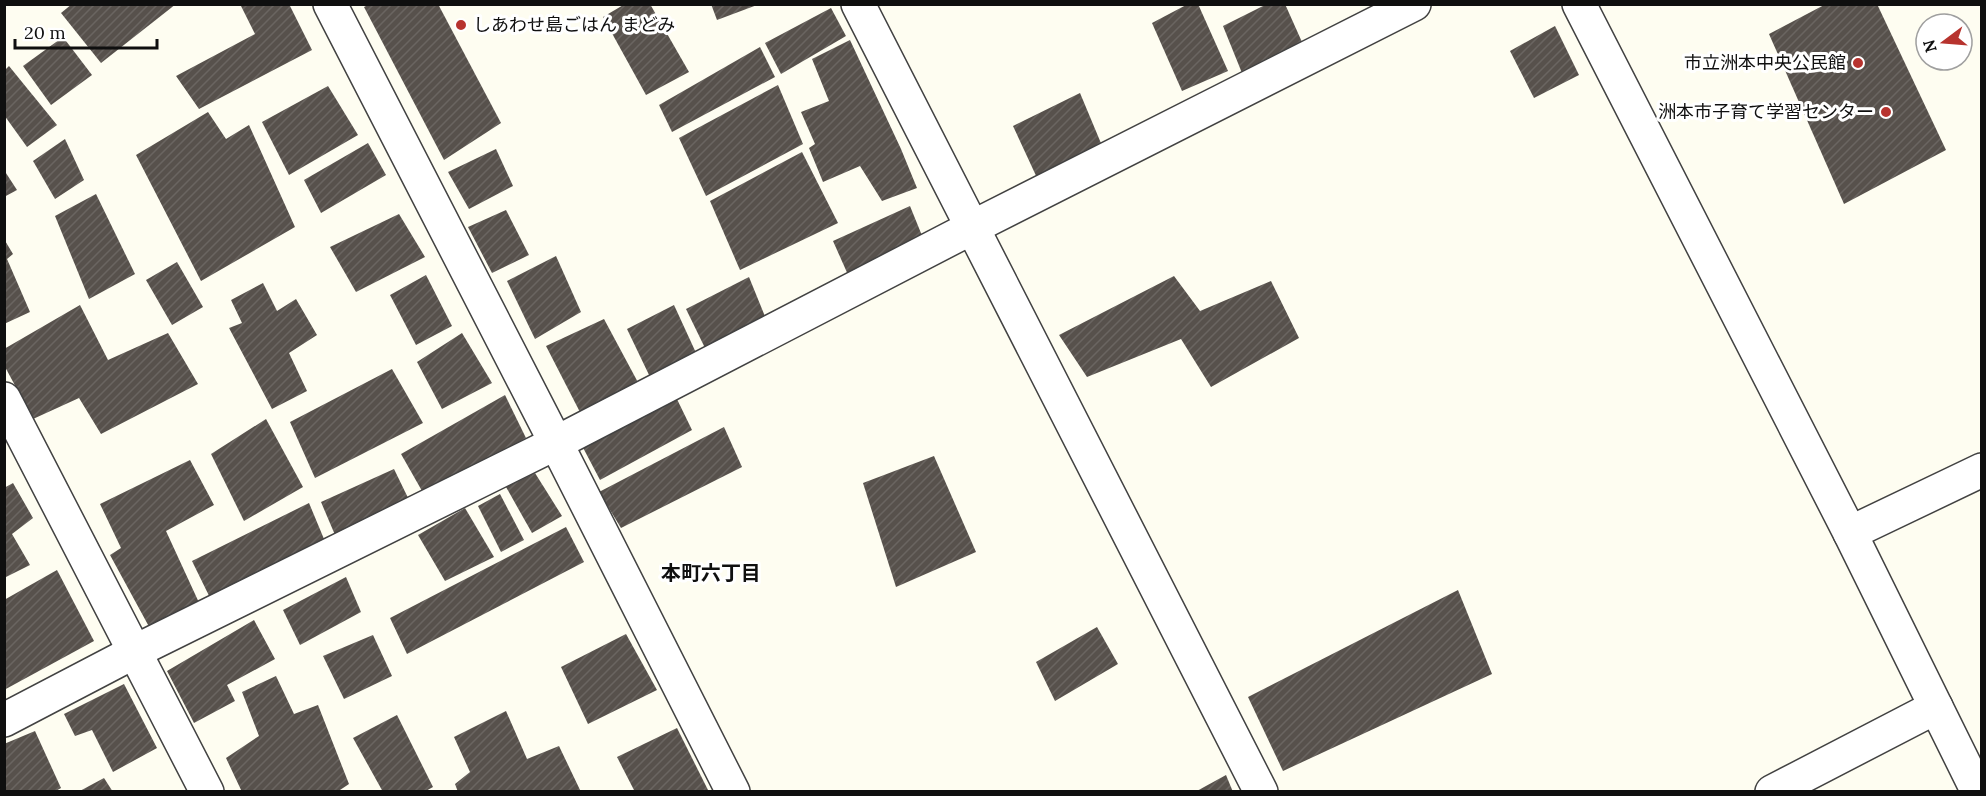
<svg xmlns="http://www.w3.org/2000/svg" width="1986" height="796" viewBox="0 0 1986 796" font-family="Lora,'Noto Sans JP',serif">
	<defs>
		<pattern id="building-hatch" width="6" height="6" patternUnits="userSpaceOnUse" patternTransform="scale(1.5)"><rect width="6" height="6" fill="#57514c"/><path d="M-1 1l2-2M0 6l6-6M5 7l2-2" fill="none" stroke="#6a6561"/></pattern>
	</defs>
	<rect width="100%" height="100%" fill="#fefdf1"/>
	<g fill="url(#building-hatch)">
		<path d="M 72,4 L 176,4 L 101,63 L 61,13 Z"/>
		<path d="M 240,4 L 289,4 L 312,50 L 199,109 L 176,76 L 255,34 Z"/>
		<path d="M 370,4 L 438,4 L 501,123 L 444,160 L 364,7 Z"/>
		<path d="M 625,4 L 650,4 L 689,72 L 646,95 L 603,17 Z"/>
		<path d="M 711,4 L 757,4 L 757,5 L 717,20 Z"/>
		<path d="M 1188,4 L 1198,4 L 1228,71 L 1182,91 L 1152,23 Z"/>
		<path d="M 1267,4 L 1285,4 L 1306,51 L 1244,78 L 1223,26 Z"/>
		<path d="M 1826,4 L 1877,4 L 1946,150 L 1844,204 L 1769,34 Z"/>
		<path d="M 831,8 L 846,36 L 781,74 L 765,43 Z"/>
		<path d="M 1555,26 L 1579,75 L 1534,98 L 1510,51 Z"/>
		<path d="M 63,37 L 92,75 L 51,105 L 23,66 Z"/>
		<path d="M 850,40 L 901,149 L 917,188 L 882,201 L 860,166 L 823,182 L 809,148 L 815,144 L 801,112 L 829,101 L 812,59 Z"/>
		<path d="M 760,47 L 775,77 L 672,132 L 659,105 Z"/>
		<path d="M 9,66 L 57,125 L 27,147 L 4,115 L 4,71 Z"/>
		<path d="M 778,85 L 803,144 L 706,196 L 679,138 Z"/>
		<path d="M 328,86 L 358,135 L 289,175 L 262,122 Z"/>
		<path d="M 1080,93 L 1103,148 L 1038,180 L 1013,126 Z"/>
		<path d="M 208,112 L 226,139 L 249,125 L 295,227 L 201,281 L 136,155 Z"/>
		<path d="M 65,139 L 84,180 L 55,199 L 33,161 Z"/>
		<path d="M 368,143 L 386,175 L 321,213 L 304,180 Z"/>
		<path d="M 496,149 L 513,186 L 469,209 L 448,172 Z"/>
		<path d="M 802,152 L 838,223 L 740,270 L 710,201 Z"/>
		<path d="M 4,170 L 17,190 L 4,197 Z"/>
		<path d="M 96,194 L 135,274 L 89,299 L 55,216 Z"/>
		<path d="M 910,206 L 925,243 L 849,277 L 833,241 Z"/>
		<path d="M 506,210 L 529,255 L 492,273 L 468,227 Z"/>
		<path d="M 399,214 L 425,257 L 356,292 L 330,247 Z"/>
		<path d="M 4,239 L 13,254 L 7,259 L 30,312 L 4,324 Z"/>
		<path d="M 556,256 L 581,312 L 535,339 L 507,281 Z"/>
		<path d="M 177,262 L 203,307 L 172,325 L 146,280 Z"/>
		<path d="M 426,275 L 452,326 L 416,345 L 390,295 Z"/>
		<path d="M 1174,276 L 1200,311 L 1271,281 L 1299,338 L 1211,387 L 1181,339 L 1087,377 L 1059,335 Z"/>
		<path d="M 749,277 L 766,319 L 705,348 L 686,309 Z"/>
		<path d="M 263,283 L 277,311 L 296,299 L 317,335 L 289,353 L 307,391 L 272,409 L 229,328 L 242,323 L 231,300 Z"/>
		<path d="M 80,305 L 108,360 L 168,333 L 198,384 L 101,434 L 79,398 L 33,419 L 4,365 L 4,349 Z"/>
		<path d="M 674,305 L 697,355 L 650,377 L 627,329 Z"/>
		<path d="M 604,319 L 641,388 L 583,418 L 546,346 Z"/>
		<path d="M 462,333 L 492,383 L 442,409 L 417,362 Z"/>
		<path d="M 392,369 L 423,423 L 315,478 L 290,422 Z"/>
		<path d="M 673,391 L 692,430 L 600,480 L 579,440 Z"/>
		<path d="M 505,395 L 526,438 L 426,498 L 401,454 Z"/>
		<path d="M 266,419 L 303,487 L 244,521 L 211,454 Z"/>
		<path d="M 724,427 L 742,467 L 621,528 L 599,492 Z"/>
		<path d="M 934,456 L 976,552 L 896,587 L 863,483 Z"/>
		<path d="M 190,460 L 214,505 L 166,531 L 201,607 L 153,634 L 110,555 L 121,548 L 100,504 Z"/>
		<path d="M 394,469 L 412,506 L 338,542 L 321,502 Z"/>
		<path d="M 535,473 L 562,516 L 532,533 L 506,487 Z"/>
		<path d="M 13,483 L 33,518 L 12,534 L 30,565 L 4,578 L 4,488 Z"/>
		<path d="M 500,494 L 524,540 L 501,552 L 478,506 Z"/>
		<path d="M 309,503 L 329,551 L 215,608 L 192,561 Z"/>
		<path d="M 465,508 L 494,557 L 445,581 L 418,535 Z"/>
		<path d="M 566,527 L 584,562 L 407,654 L 390,618 Z"/>
		<path d="M 57,570 L 94,641 L 4,690 L 4,600 Z"/>
		<path d="M 346,577 L 361,612 L 300,645 L 283,610 Z"/>
		<path d="M 1458,590 L 1492,674 L 1283,771 L 1248,697 Z"/>
		<path d="M 254,620 L 275,659 L 227,685 L 235,701 L 194,723 L 167,671 Z"/>
		<path d="M 1097,627 L 1118,664 L 1055,701 L 1036,662 Z"/>
		<path d="M 626,634 L 657,690 L 588,724 L 561,667 Z"/>
		<path d="M 373,635 L 392,676 L 344,699 L 323,656 Z"/>
		<path d="M 276,676 L 294,714 L 318,705 L 349,784 L 337,792 L 242,792 L 226,758 L 259,736 L 242,692 Z"/>
		<path d="M 124,684 L 157,748 L 113,772 L 92,730 L 75,736 L 64,714 Z"/>
		<path d="M 506,711 L 527,759 L 559,746 L 581,792 L 458,792 L 455,784 L 470,772 L 454,737 Z"/>
		<path d="M 397,715 L 433,787 L 424,792 L 383,792 L 353,738 Z"/>
		<path d="M 677,728 L 709,792 L 635,792 L 617,757 Z"/>
		<path d="M 35,731 L 61,788 L 54,792 L 6,792 L 4,788 L 4,744 Z"/>
		<path d="M 1226,775 L 1233,792 L 1195,792 Z"/>
		<path d="M 104,778 L 113,792 L 78,792 Z"/>
	</g>
	<g fill="none" stroke-linecap="round" stroke-linejoin="round">
		<defs>
			<g id="minor">
				<path d="M 330,4 L 556,443 L 733,792"/>
				<path d="M 858,4 L 1261,792"/>
				<path d="M 1579,4 L 1850,533 L 1978,792"/>
				<path d="M 4,399 L 207,792"/>
				<path d="M 1850,533 L 1982,470"/>
				<path d="M 4,720 L 136,651 L 556,443 L 973,227 L 1414,4"/>
				<path d="M 1772,792 L 1936,707"/>
			</g>
		</defs>
		<use href="#minor" stroke="#424242" stroke-width="36"/>
		<use href="#minor" stroke="#fff" stroke-width="33"/>
	</g>
	<g fill="#b7332e" stroke="#fff" stroke-width="2">
		<circle cx="461" cy="25" r="6"/>
		<circle cx="1858" cy="63" r="6"/>
		<circle cx="1886" cy="112" r="6"/>
	</g>
	<g text-anchor="middle" stroke-width="6" stroke-linejoin="round" paint-order="stroke">
		<g font-size="18" fill="#0f0f0f" stroke="#fff" text-anchor="end">
			<text x="473" y="31" text-anchor="start">しあわせ島ごはん まどみ</text>
			<text x="1846" y="69">市立洲本中央公民館</text>
			<text x="1874" y="118">洲本市子育て学習センター</text>
		</g>
		<g font-size="20" font-weight="bold" fill="#0f0f0f" stroke="#fff">
			<text x="711" y="580">本町六丁目</text>
		</g>
	</g>
	<rect width="1986" height="796" fill="none" stroke="#0f0f0f" stroke-width="12"/>
	<g transform="translate(1944 42) rotate(254)"><circle r="28" fill="#ffffff" stroke="#9f9f9f" stroke-width="1.5"/>
	<path d="M0-4.5L10 22L0 15L-10 22Z" fill="#b7332e"/>
	<text y="-9" font-size="16" font-weight="bold" text-anchor="middle" fill="#0f0f0f">N</text>
	</g>
	<path d="M15 39v9h142v-9" fill="none" stroke="#0f0f0f" stroke-width="3"/>
	<text x="24" y="39" font-size="18" fill="#0f0f0f" stroke="#ffffff" stroke-width="4.5" paint-order="stroke">20 m</text>
</svg>
